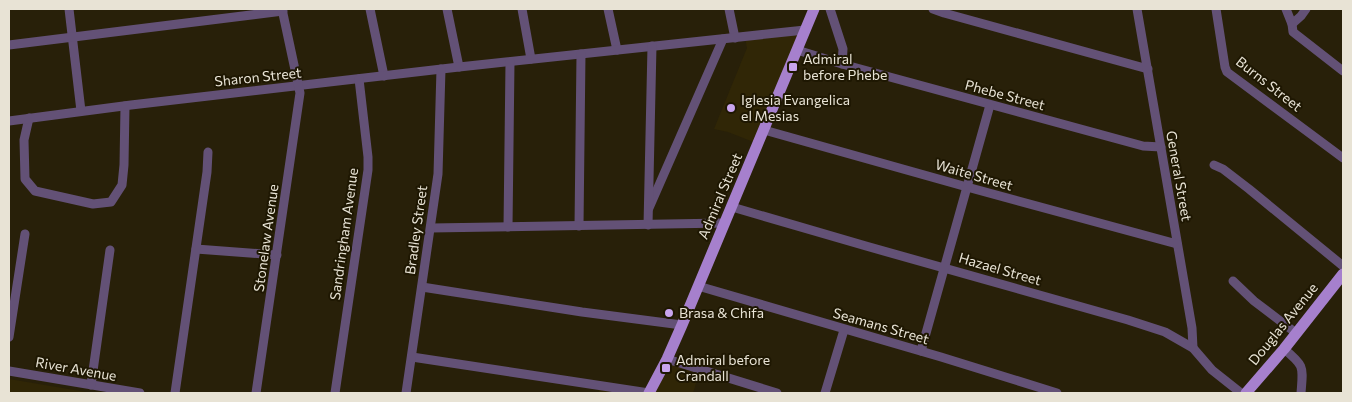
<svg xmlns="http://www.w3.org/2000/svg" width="1352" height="402" viewBox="0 0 1352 402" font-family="Commissioner,sans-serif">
	<rect width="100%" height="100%" fill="#282009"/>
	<g fill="#302606">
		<path d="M 800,31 L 756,143 L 728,132 L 714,129 L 747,48 L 745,38 Z"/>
		<path d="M 663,360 L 700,371 L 693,393 L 599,393 L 600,387 L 647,393 Z"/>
		<path d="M 9,379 L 92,393 L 9,393 Z"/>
	</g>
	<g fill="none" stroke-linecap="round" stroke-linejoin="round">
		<g stroke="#635176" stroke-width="9">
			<path d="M 69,9 L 81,111"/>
			<path d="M 370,9 L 384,76"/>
			<path d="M 447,9 L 459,67"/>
			<path d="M 522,9 L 531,59"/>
			<path d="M 608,9 L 617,50"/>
			<path d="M 729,9 L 735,38"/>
			<path d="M 830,9 L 843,49 L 842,64"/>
			<path d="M 933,9 L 944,13 L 1148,69"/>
			<path d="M 1137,9 L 1192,328 L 1193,348"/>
			<path d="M 1216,9 L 1225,67 L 1227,72 L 1343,158"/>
			<path d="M 1286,9 L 1292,24 L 1293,32 L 1343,71"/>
			<path d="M 1292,24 L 1301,16 L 1306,9"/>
			<path d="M 9,45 L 283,11"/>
			<path d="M 797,50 L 842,64 L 1143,146 L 1161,147"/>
			<path d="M 29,118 L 24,140 L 25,179 L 35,191 L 93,204 L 111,202 L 122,185 L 124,165 L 125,106"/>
			<path d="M 9,121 L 131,105 L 459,67 L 805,30"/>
			<path d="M 764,130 L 967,187 L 1177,244"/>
			<path d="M 1214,165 L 1223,169 L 1249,189 L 1343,266"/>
			<path d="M 732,207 L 866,246 L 1128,320 L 1165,332 L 1193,348 L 1212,370 L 1241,393"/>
			<path d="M 649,208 L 723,39"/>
			<path d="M 648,225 L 652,46"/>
			<path d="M 579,226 L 581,54"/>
			<path d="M 508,227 L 510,62"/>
			<path d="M 431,228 L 724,223"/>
			<path d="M 196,249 L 277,255"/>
			<path d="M 1233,281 L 1254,301 L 1296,333"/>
			<path d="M 698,286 L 941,357 L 1057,393"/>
			<path d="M 422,287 L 582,312 L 682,325"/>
			<path d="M 9,337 L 25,234"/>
			<path d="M 1284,349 C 1305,366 1303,367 1301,393"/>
			<path d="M 921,351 L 990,105"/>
			<path d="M 412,357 L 649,393"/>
			<path d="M 667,359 L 777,393"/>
			<path d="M 9,371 L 140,393"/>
			<path d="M 91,385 L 110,250"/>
			<path d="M 175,393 L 207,172 L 208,152"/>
			<path d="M 256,393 L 300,93 L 282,9"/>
			<path d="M 335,393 L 368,170 L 368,157 L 359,79"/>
			<path d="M 406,393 L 438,174 L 441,69"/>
			<path d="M 825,393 L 844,330"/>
		</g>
		<g stroke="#a680cd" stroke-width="11">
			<path d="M 649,393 L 667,359 L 682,325 L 814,9"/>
			<path d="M 1246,393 L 1284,349 L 1343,274"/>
		</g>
	</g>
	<g fill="#c9a5ee" stroke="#1e1702" stroke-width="2">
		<rect x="788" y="62" width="10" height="10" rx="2.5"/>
		<circle cx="731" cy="108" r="5"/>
		<circle cx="669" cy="313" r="5"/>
		<rect x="661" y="363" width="10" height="10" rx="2.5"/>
	</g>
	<g text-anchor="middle" stroke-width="4" stroke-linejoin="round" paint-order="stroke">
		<g font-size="14" fill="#e8e3d5" stroke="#1e1702" text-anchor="start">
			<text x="803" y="64">Admiral<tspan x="803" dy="16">before Phebe</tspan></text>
			<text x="741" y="105">Iglesia Evangelica<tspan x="741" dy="16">el Mesias</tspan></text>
			<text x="679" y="318">Brasa &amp; Chifa</text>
			<text x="676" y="365">Admiral before<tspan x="676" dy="16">Crandall</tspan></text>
		</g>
		<g font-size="14" fill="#e8e3d5" stroke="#1e1702">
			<text transform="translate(258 77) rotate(-6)" y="5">Sharon Street</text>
			<text transform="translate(1269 84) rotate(38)" y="5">Burns Street</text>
			<text transform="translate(1005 95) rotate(15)" y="5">Phebe Street</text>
			<text transform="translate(974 175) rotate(16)" y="5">Waite Street</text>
			<text transform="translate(1179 176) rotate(80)" y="5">General Street</text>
			<text transform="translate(720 196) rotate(-67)" y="5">Admiral Street</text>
			<text transform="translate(416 230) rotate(-82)" y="5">Bradley Street</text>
			<text transform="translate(344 234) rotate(-82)" y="5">Sandringham Avenue</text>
			<text transform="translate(266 238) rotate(-82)" y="5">Stonelaw Avenue</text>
			<text transform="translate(1000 269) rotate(16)" y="5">Hazael Street</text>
			<text transform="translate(1283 324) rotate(-51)" y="5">Douglas Avenue</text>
			<text transform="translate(881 326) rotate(16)" y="5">Seamans Street</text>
			<text transform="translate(76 369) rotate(10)" y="5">River Avenue</text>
		</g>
	</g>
	<rect width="1352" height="402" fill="none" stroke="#e8e3d5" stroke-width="20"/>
</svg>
